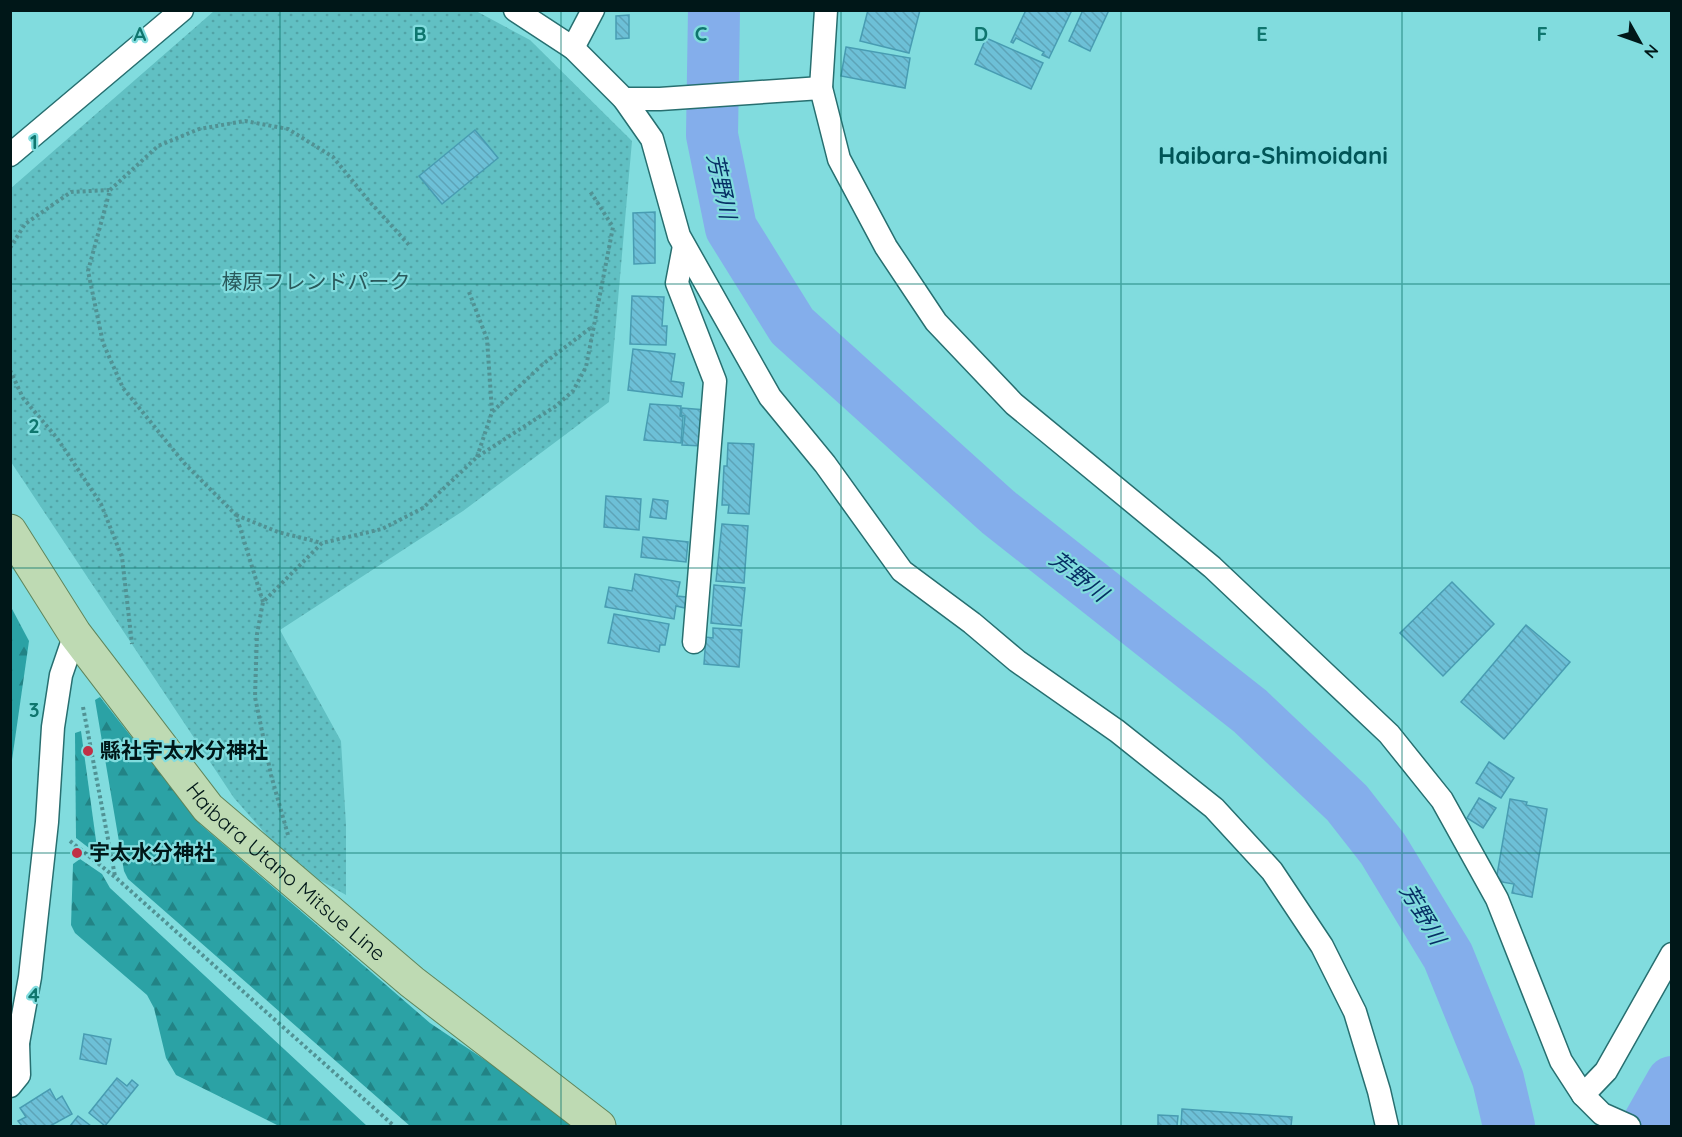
<svg xmlns="http://www.w3.org/2000/svg" width="1682" height="1137" viewBox="0 0 1682 1137" font-family="Quicksand,'Noto Sans JP',sans-serif">
	<defs>
		<pattern id="forest-firs" width="22" height="20" patternUnits="userSpaceOnUse" patternTransform="scale(1.5)"><rect width="22" height="20" fill="#2ba2a5"/><path d="M5 1l3.5 6h-7zM16 11l3.5 6h-7z" fill="#228385"/></pattern>
		<pattern id="park-dots" width="8" height="8" patternUnits="userSpaceOnUse" patternTransform="scale(1.5)"><rect width="8" height="8" fill="#61c0c3"/><path d="M2 2h.1M6 6h.1" fill="none" stroke="#52a4a7" stroke-width="1.8" stroke-linecap="round"/></pattern>
		<pattern id="building-back-hatch" width="6" height="6" patternUnits="userSpaceOnUse" patternTransform="scale(1.5)"><rect width="6" height="6" fill="#6dc0d7"/><path d="M-1 5l2 2M0 0l6 6M5-1l2 2" fill="none" stroke="#5da4b8"/></pattern>
	</defs>
	<rect width="100%" height="100%" fill="#81dcde"/>
	<g fill="url(#forest-firs)">
		<path d="M 11,607 L 29,641 L 11,767 Z"/>
		<path d="M 100,697 L 201,825 L 430,1023 L 521,1084 L 575,1126 L 410,1126 L 128,879 L 124,871 L 95,700 Z"/>
		<path d="M 81,731 L 98,855 L 76,838 L 75,733 Z"/>
		<path d="M 80,859 L 102,874 L 110,888 L 367,1126 L 279,1126 L 176,1075 L 166,1058 L 154,1008 L 147,995 L 75,933 L 71,925 L 73,864 Z"/>
	</g>
	<path fill="url(#park-dots)" d="M 214,11 L 476,11 L 530,40 L 632,141 L 609,402 L 463,511 L 280,630 L 341,741 L 346,825 L 346,895 L 293,865 L 234,798 L 11,462 L 10,189 Z"/>
	<g fill="none" stroke-linecap="round" stroke-linejoin="round">
		<g stroke="#84aeeb" stroke-width="52">
			<path d="M 714,10 L 712,135 L 731,228 L 792,326 L 998,512 L 1250,711 L 1347,803 L 1383,849 L 1448,956 L 1498,1079 L 1509,1126"/>
			<path d="M 1647,1126 L 1672,1082"/>
		</g>
	</g>
	<g fill="url(#building-back-hatch)" stroke="#489cb2" stroke-width="1.5">
		<path d="M 868,10 L 920,10 L 909,53 L 860,41 Z"/>
		<path d="M 1026,10 L 1072,10 L 1049,58 L 1042,55 L 1044,52 L 1016,38 L 1013,43 L 1011,42 Z"/>
		<path d="M 1083,10 L 1109,10 L 1090,51 L 1069,41 Z"/>
		<path d="M 629,15 L 629,38 L 616,39 L 616,16 Z"/>
		<path d="M 986,38 L 1043,63 L 1031,89 L 975,64 Z"/>
		<path d="M 846,47 L 910,58 L 905,88 L 841,76 Z"/>
		<path d="M 475,130 L 498,158 L 442,204 L 419,176 Z"/>
		<path d="M 655,212 L 655,263 L 634,264 L 633,213 Z"/>
		<path d="M 632,296 L 664,297 L 662,326 L 667,326 L 666,345 L 630,344 Z"/>
		<path d="M 633,349 L 675,354 L 671,381 L 684,383 L 682,397 L 628,390 Z"/>
		<path d="M 650,404 L 681,406 L 680,416 L 683,417 L 681,443 L 644,440 Z"/>
		<path d="M 682,408 L 706,410 L 703,446 L 682,445 L 685,416 L 681,415 Z"/>
		<path d="M 728,443 L 754,444 L 749,514 L 728,513 L 729,505 L 722,505 L 724,466 L 727,466 Z"/>
		<path d="M 606,496 L 641,499 L 639,530 L 604,527 Z"/>
		<path d="M 653,499 L 668,501 L 666,519 L 650,517 Z"/>
		<path d="M 722,524 L 748,526 L 744,583 L 716,581 Z"/>
		<path d="M 643,537 L 688,542 L 686,562 L 641,557 Z"/>
		<path d="M 635,574 L 680,582 L 677,596 L 686,597 L 685,608 L 676,606 L 674,619 L 605,607 L 609,587 L 632,591 Z"/>
		<path d="M 1452,582 L 1494,624 L 1443,676 L 1400,633 Z"/>
		<path d="M 714,585 L 745,588 L 741,626 L 711,623 Z"/>
		<path d="M 614,614 L 669,624 L 665,645 L 660,645 L 659,652 L 608,643 Z"/>
		<path d="M 1526,625 L 1570,662 L 1504,739 L 1461,702 Z"/>
		<path d="M 713,628 L 742,630 L 739,667 L 704,664 L 706,637 L 713,638 Z"/>
		<path d="M 1489,762 L 1514,778 L 1501,798 L 1476,783 Z"/>
		<path d="M 1479,798 L 1496,808 L 1483,828 L 1467,818 Z"/>
		<path d="M 1510,799 L 1527,802 L 1526,805 L 1547,809 L 1532,897 L 1512,893 L 1514,884 L 1496,881 Z"/>
		<path d="M 84,1034 L 111,1039 L 106,1064 L 80,1059 Z"/>
		<path d="M 117,1078 L 127,1086 L 132,1080 L 138,1085 L 105,1126 L 89,1113 Z"/>
		<path d="M 50,1089 L 56,1100 L 62,1096 L 72,1114 L 50,1126 L 22,1126 L 18,1121 L 26,1117 L 20,1108 Z"/>
		<path d="M 1182,1109 L 1292,1117 L 1291,1126 L 1181,1126 Z"/>
		<path d="M 1158,1115 L 1178,1116 L 1177,1126 L 1158,1126 Z"/>
		<path d="M 78,1116 L 91,1126 L 70,1126 Z"/>
	</g>
	<g fill="none" stroke-linecap="round" stroke-linejoin="round">
		<defs>
			<g id="minor">
				<path d="M 515,10 L 573,48 L 624,99 L 652,139 L 679,236 L 770,397 L 825,464 L 902,571 L 972,623 L 1017,661 L 1117,731 L 1214,808 L 1272,871 L 1322,946 L 1355,1012 L 1379,1091 L 1387,1126"/>
				<path d="M 826,10 L 821,88 L 839,159 L 886,247 L 936,322 L 1014,404 L 1212,567 L 1389,734 L 1442,800 L 1497,899 L 1561,1061 L 1583,1095 L 1602,1114 L 1629,1126"/>
				<path d="M 573,48 L 593,10"/>
				<path d="M 624,99 L 660,99 L 821,88"/>
				<path d="M 10,155 L 182,10"/>
				<path d="M 684,246 L 677,283 L 715,381 L 694,642"/>
				<path d="M 10,1045 L 18,1043 L 30,977 L 47,822 L 53,727 L 61,675 L 75,634"/>
				<path d="M 10,1086 L 19,1075 L 18,1043"/>
				<path d="M 1583,1095 L 1606,1071 L 1672,954"/>
			</g>
			<g id="primary">
				<path id="s1" d="M 10,531 L 75,634 L 208,808 L 412,982 L 599,1126"/>
			</g>
		</defs>
		<use href="#minor" stroke="#276f70" stroke-width="25"/>
		<use href="#primary" stroke="#5f865c" stroke-width="35"/>
		<g stroke="#519294" stroke-width="4" stroke-dasharray="3 3" stroke-linecap="butt">
			<path d="M 10,248 L 25,224 L 71,192 L 109,190"/>
			<path d="M 469,292 L 487,339 L 492,411"/>
			<path d="M 10,370 L 23,398 L 57,438 L 101,504 L 122,557 L 132,644"/>
			<path d="M 477,457 L 492,412 L 543,364 L 593,326"/>
			<path d="M 236,515 L 278,532 L 322,543"/>
			<path d="M 263,602 L 236,515 L 184,463 L 123,388 L 103,343 L 88,271 L 110,190 L 158,146 L 199,129 L 245,121 L 288,129 L 333,157 L 369,201 L 410,246"/>
			<path d="M 83,707 L 115,876"/>
			<path d="M 288,835 L 271,775 L 255,697 L 257,634 L 263,602 L 322,543 L 382,529 L 423,508 L 477,457 L 556,406 L 573,391 L 586,367 L 613,227 L 590,191"/>
			<path d="M 70,841 L 115,877 L 394,1126"/>
		</g>
		<use href="#minor" stroke="#fff" stroke-width="22"/>
		<use href="#primary" stroke="#bedab3" stroke-width="33"/>
	</g>
	<path fill="none" stroke="#0f766e" stroke-width="1.5" stroke-opacity="0.55" d="M 280,10 L 280,1126M 561,10 L 561,1126M 841,10 L 841,1126M 1121,10 L 1121,1126M 1402,10 L 1402,1126M 10,284 L 1672,284M 10,568 L 1672,568M 10,853 L 1672,853"/>
	<g fill="#c03046" stroke="#81dcde" stroke-width="2">
		<circle cx="88" cy="751" r="6"/>
		<circle cx="77" cy="853" r="6"/>
	</g>
	<g text-anchor="middle" stroke-width="4.5" stroke-linejoin="round" paint-order="stroke">
		<g font-size="21" fill="#2a5a5c" stroke="#81dcde">
			<text x="316" y="289">榛原フレンドパーク</text>
		</g>
		<g font-size="21" font-weight="bold" fill="#001718" stroke="#81dcde" text-anchor="start">
			<text x="100" y="758">縣社宇太水分神社</text>
			<text x="89" y="860">宇太水分神社</text>
		</g>
		<g font-size="21" fill="#001718" stroke="#81dcde">
			<text dy="7" stroke="none"><textPath href="#s1" startOffset="441">Haibara Utano Mitsue Line</textPath></text>
		</g>
		<g font-size="22" font-style="italic" fill="#072f65" stroke="#81dcde">
			<text transform="translate(722 186) rotate(78)" y="8">芳野川</text>
			<text transform="translate(1079 576) rotate(38)" y="8">芳野川</text>
			<text transform="translate(1423 914) rotate(59)" y="8">芳野川</text>
		</g>
		<g font-size="24" font-weight="bold" fill="#005557" stroke="#81dcde">
			<text x="1273" y="164">Haibara-Shimoidani</text>
		</g>
	</g>
	<g font-size="20" text-anchor="middle" font-weight="bold" fill="#0f766e" stroke="#81dcde" stroke-width="4.5" stroke-linejoin="round" paint-order="stroke">
		<text x="140" y="41">A</text>
		<text x="420" y="41">B</text>
		<text x="701" y="41">C</text>
		<text x="981" y="41">D</text>
		<text x="1262" y="41">E</text>
		<text x="1542" y="41">F</text>
		<text x="34" y="149">1</text>
		<text x="34" y="433">2</text>
		<text x="34" y="717">3</text>
		<text x="34" y="1002">4</text>
	</g>
	<rect width="1682" height="1137" fill="none" stroke="#001718" stroke-width="24"/>
	<g transform="translate(1640 42) rotate(130)" stroke="#81dcde" stroke-width="4.5" paint-order="stroke">
	<path d="M0-4.5L10 22L0 15L-10 22Z" fill="#001718"/>
	<text y="-9" font-size="16" font-weight="bold" text-anchor="middle" fill="#001718">N</text>
	</g>
</svg>
